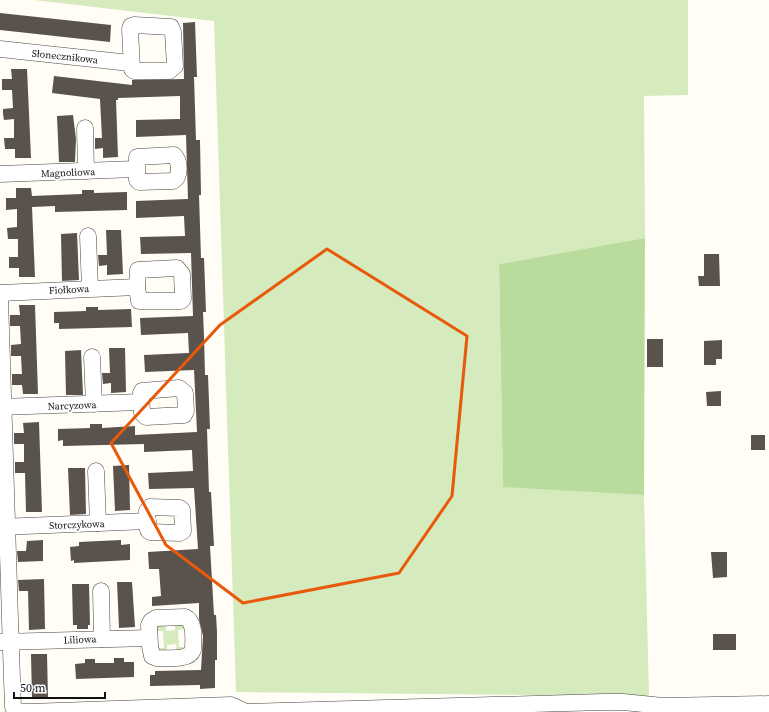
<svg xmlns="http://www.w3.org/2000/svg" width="769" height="712" viewBox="0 0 769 712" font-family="'Source Serif 4',serif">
	<rect width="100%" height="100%" fill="#fffdf5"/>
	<g fill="#d5ebbd">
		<path d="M 34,0 L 688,0 L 688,95 L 644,96 L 645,238 L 499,264 L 503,486 L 644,495 L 649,696 L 236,692 L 214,21 Z"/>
		<path d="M 165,622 L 166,631 L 175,630 L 175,622 L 182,622 L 187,629 L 178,630 L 179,647 L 188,647 L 177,654 L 176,644 L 167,645 L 167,654 L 154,648 L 164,648 L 163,631 L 154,631 L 155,628 Z"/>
	</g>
	<path fill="#b9dc9c" d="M 645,238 L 644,495 L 503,487 L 499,264 Z"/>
	<g fill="#5a524d">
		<path d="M 0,13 L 111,25 L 110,42 L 0,30 Z"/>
		<path d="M 195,22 L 197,77 L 194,77 L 196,140 L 200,140 L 201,195 L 199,195 L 201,258 L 204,258 L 206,312 L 203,312 L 204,336 L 205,375 L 208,375 L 210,429 L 207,429 L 209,492 L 211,492 L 214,546 L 210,546 L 214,615 L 216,615 L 217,632 L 217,660 L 215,660 L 215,688 L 200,689 L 200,685 L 150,686 L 150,675 L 155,675 L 155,671 L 201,670 L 203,636 L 199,619 L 199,603 L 152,606 L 152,597 L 161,596 L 159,569 L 149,569 L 148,552 L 198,549 L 194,488 L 149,489 L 148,473 L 193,471 L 192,450 L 144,452 L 144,444 L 63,446 L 63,440 L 58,441 L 58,429 L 90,428 L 90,424 L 102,424 L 102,428 L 135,426 L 135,435 L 197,432 L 194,370 L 145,372 L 144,355 L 189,353 L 188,333 L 141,335 L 140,318 L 193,316 L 191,253 L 141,254 L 140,237 L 185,236 L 184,216 L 136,218 L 136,201 L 188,199 L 186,135 L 136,137 L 136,120 L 180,119 L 180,96 L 118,98 L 118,100 L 116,100 L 118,157 L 103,158 L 103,148 L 95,149 L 95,138 L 102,138 L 100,99 L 52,93 L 54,76 L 132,85 L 132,80 L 184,79 L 183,23 Z"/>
		<path d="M 11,69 L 27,69 L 31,158 L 15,158 L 15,149 L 5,149 L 4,138 L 14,138 L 14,119 L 4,120 L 3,114 L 3,109 L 13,108 L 12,90 L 2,90 L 2,79 L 12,79 Z"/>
		<path d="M 73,115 L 76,139 L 75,162 L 59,162 L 57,116 Z"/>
		<path d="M 16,188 L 31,188 L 32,196 L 82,194 L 82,190 L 94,190 L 94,193 L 127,192 L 127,210 L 55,212 L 55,206 L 32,207 L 35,277 L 19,277 L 19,268 L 9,268 L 9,257 L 18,257 L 18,239 L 8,239 L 7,228 L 17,227 L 17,209 L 6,210 L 6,198 L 16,198 Z"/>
		<path d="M 106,230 L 121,230 L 123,274 L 107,275 L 107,265 L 99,266 L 98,255 L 107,255 Z"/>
		<path d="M 77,233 L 79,280 L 62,281 L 61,234 Z"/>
		<path d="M 704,254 L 719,254 L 720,286 L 699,286 L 698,276 L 704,276 Z"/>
		<path d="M 19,305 L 35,305 L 38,394 L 23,394 L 22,385 L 12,385 L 12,374 L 22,374 L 21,356 L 11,356 L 11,345 L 21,344 L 20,326 L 10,326 L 10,315 L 20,315 Z"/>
		<path d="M 86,307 L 98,307 L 98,310 L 131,309 L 132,327 L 59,329 L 59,323 L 54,323 L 54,312 L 86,311 Z"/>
		<rect x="647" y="339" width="16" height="28"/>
		<path d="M 722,340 L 722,359 L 716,359 L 716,365 L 704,365 L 704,341 Z"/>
		<path d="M 109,348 L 125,348 L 126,392 L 111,393 L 111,383 L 103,384 L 102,373 L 110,373 Z"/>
		<path d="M 81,350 L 83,395 L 66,395 L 65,351 Z"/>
		<path d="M 721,391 L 721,406 L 707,406 L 706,392 Z"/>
		<path d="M 39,422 L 42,512 L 26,512 L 25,473 L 15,473 L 15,462 L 24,462 L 24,444 L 14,444 L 14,433 L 24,433 L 23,423 Z"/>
		<rect x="751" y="435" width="14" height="15"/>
		<path d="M 129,465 L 130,510 L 115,511 L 113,466 Z"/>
		<path d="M 68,468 L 85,468 L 86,514 L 70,515 Z"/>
		<path d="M 43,540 L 43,561 L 18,562 L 17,551 L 26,551 L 27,541 Z"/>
		<path d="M 121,540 L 121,545 L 130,544 L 130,560 L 74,563 L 74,560 L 71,561 L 70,547 L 79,546 L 79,542 Z"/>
		<path d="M 711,552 L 727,552 L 727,577 L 713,578 Z"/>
		<path d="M 44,579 L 45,629 L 29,630 L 28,591 L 19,591 L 18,580 Z"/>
		<path d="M 117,582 L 132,582 L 135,627 L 119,628 Z"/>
		<path d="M 72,584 L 89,584 L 90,625 L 88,625 L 88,629 L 77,629 L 77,625 L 73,625 Z"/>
		<rect x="713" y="634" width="23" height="16"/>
		<path d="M 31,654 L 47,654 L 48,698 L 32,699 Z"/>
		<path d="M 114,658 L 124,658 L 124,662 L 134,662 L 134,677 L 76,679 L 75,664 L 85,663 L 85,659 L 95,659 L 95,663 L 114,663 Z"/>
	</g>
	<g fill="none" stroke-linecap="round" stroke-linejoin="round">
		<defs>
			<g id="minor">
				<path d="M 134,25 L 171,27 L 173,32 L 175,66 L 169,71 L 134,71 L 132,69 L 130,29 L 131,26 Z"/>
				<path d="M 0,49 L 130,63"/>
				<path d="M 85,128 L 86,171"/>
				<path d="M 174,155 C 180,161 181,177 173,181 L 139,182 L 137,180 L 137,157 Z"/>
				<path d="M 0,174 L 136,169"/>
				<path d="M 88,236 L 90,288"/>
				<path d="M 177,268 L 182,274 L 183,299 L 181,301 L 139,301 L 137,287 L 138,270 Z"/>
				<path d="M 0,293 L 137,287"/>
				<path d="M 0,298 L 11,651 L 13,707 L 16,711 L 29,712 L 231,705 L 246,712 L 604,702 L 623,702 L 663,706 L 769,704"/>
				<path d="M 92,357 L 94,404"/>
				<path d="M 179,388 L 185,393 L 186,411 L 184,415 L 146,417 L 142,413 L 141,393 L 142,391 Z"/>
				<path d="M 0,407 L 141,402"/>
				<path d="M 96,471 L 98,523"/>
				<path d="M 150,507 L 180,508 L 182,510 L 183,531 L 180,533 L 150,532 L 148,530 L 147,511 Z"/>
				<path d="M 0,527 L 148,521"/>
				<path d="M 101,591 L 102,639"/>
				<path d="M 185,617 C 196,622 193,640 193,650 C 189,661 167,658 157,658 L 152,656 L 150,646 L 149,625 L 151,621 L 156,618 Z"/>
				<path d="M 1,642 L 149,638"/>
			</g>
		</defs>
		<use href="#minor" stroke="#444" stroke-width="17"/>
		<use href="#minor" stroke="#fff" stroke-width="16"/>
	</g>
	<path fill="none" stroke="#e8590c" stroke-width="3" stroke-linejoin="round" d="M 327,249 L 467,336 L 452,496 L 399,573 L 243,603 L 166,545 L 111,443 L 220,325 Z"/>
	<g text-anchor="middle" stroke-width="4" stroke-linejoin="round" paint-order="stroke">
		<g font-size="10" fill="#111" stroke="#fff">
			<text transform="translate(65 56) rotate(6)" y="4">Słonecznikowa</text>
			<text transform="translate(68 172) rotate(-2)" y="4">Magnoliowa</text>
			<text transform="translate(69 289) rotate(-3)" y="4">Fiołkowa</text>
			<text transform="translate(72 405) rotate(-2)" y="4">Narcyzowa</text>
			<text transform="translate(77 524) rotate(-2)" y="4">Storczykowa</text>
			<text transform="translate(80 639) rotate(-2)" y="4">Liliowa</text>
		</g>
	</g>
	<path d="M14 692v6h91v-6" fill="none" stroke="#111111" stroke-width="2"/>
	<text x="20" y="692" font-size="12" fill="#111111" stroke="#ffffff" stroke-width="3" paint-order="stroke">50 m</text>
</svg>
